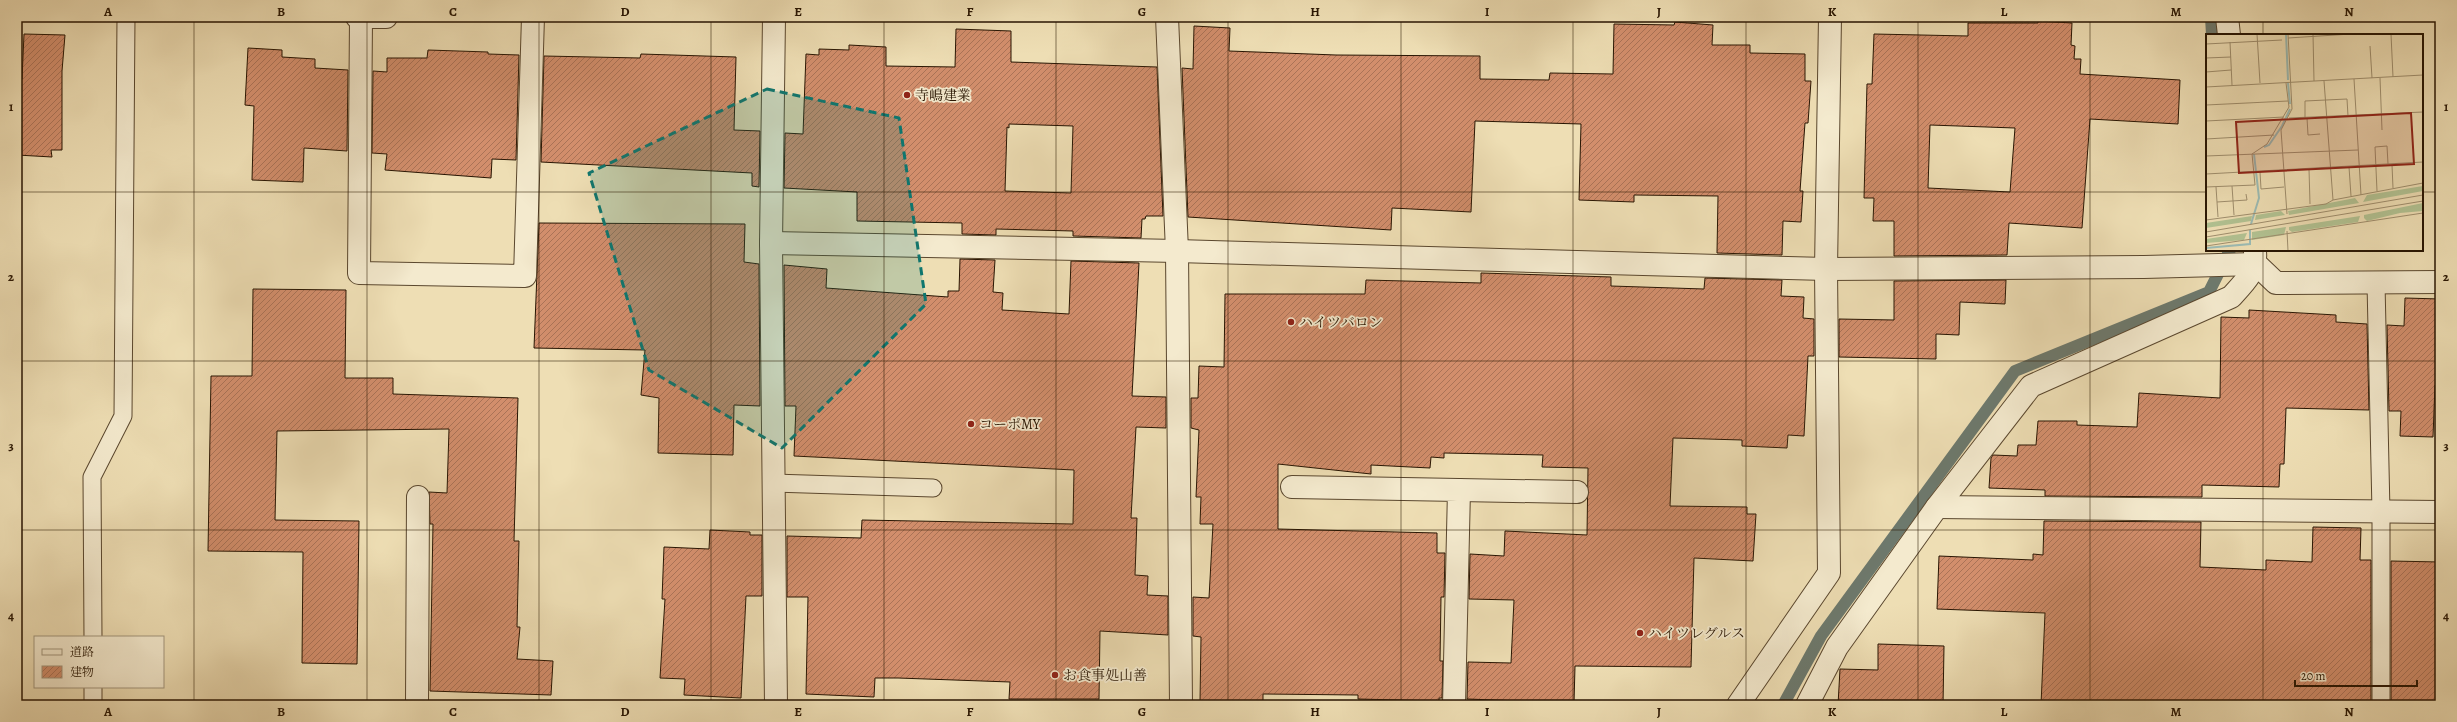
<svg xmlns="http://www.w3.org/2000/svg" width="2457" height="722" viewBox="0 0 2457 722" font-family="Alegreya,'Noto Serif JP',serif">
	<defs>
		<pattern id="building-hatch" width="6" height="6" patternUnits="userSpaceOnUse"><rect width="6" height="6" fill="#d28e6c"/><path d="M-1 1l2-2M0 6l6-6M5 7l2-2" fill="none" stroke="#aa7357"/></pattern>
	</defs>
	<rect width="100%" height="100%" fill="#eedeb4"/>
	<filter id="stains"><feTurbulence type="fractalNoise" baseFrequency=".005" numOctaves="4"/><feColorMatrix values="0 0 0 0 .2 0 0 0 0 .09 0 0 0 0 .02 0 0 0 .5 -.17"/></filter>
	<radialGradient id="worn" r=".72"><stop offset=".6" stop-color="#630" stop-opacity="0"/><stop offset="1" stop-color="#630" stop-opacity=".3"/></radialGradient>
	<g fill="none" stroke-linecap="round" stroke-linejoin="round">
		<g stroke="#6d796d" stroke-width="12">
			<path d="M 2211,17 L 2212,35"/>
			<path d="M 1783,705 L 1821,636 L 2015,371 L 2209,292 L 2230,250"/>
		</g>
	</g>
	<g fill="url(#building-hatch)" stroke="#281502" fill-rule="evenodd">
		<path d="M 2038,21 L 2072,23 L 2071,45 L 2075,46 L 2074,59 L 2081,59 L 2080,74 L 2180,80 L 2178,124 L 2090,119 L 2082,228 L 2009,223 L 2007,255 L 1894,256 L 1894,221 L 1873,221 L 1874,198 L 1864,198 L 1867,84 L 1872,84 L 1874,34 L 1968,36 L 1968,23 L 2038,23 ZM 1930,125 L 2015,128 L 2010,192 L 1928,188 Z"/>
		<path d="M 1675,22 L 1713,25 L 1712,45 L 1750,45 L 1750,53 L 1805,54 L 1805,81 L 1811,81 L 1808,123 L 1805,123 L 1800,191 L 1803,191 L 1801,222 L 1783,221 L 1782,255 L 1717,253 L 1718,196 L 1634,195 L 1634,202 L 1579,200 L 1581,124 L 1475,121 L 1471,212 L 1392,208 L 1391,230 L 1188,217 L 1182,68 L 1193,69 L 1194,26 L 1230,28 L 1229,51 L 1336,55 L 1480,56 L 1480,79 L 1549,80 L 1550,73 L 1613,74 L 1614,24 L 1674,25 Z"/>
		<path d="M 956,29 L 1011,31 L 1011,62 L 1157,67 L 1163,216 L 1146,216 L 1145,219 L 1142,219 L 1141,238 L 1073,236 L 1073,231 L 996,229 L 996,235 L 962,234 L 962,223 L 857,221 L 857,192 L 784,188 L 785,133 L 803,134 L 806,54 L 819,55 L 819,49 L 849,50 L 849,45 L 886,47 L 886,66 L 955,67 ZM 1009,124 L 1073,126 L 1071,193 L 1005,191 L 1007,127 L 1009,128 Z"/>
		<path d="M 24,34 L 65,35 L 62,71 L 62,150 L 51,150 L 52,157 L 17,155 L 17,79 L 22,79 Z"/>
		<path d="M 248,48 L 282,50 L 282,57 L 315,59 L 315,68 L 348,70 L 347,151 L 304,148 L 303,182 L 252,180 L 254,106 L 245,105 Z"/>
		<path d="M 428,50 L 488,52 L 488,54 L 519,55 L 516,160 L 492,159 L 491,178 L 385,170 L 387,154 L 372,153 L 373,71 L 387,72 L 387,58 L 427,58 Z"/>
		<path d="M 641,54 L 736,57 L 734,130 L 760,131 L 759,187 L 752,186 L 752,173 L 541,162 L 544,56 L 640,58 Z"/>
		<path d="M 539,223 L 745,224 L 744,262 L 759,264 L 760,406 L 734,405 L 733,455 L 658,453 L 659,398 L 641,395 L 645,350 L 534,348 Z"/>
		<path d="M 960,259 L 995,260 L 993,292 L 1003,293 L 1002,310 L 1069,314 L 1071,261 L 1139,263 L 1132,396 L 1166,397 L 1166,428 L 1136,427 L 1131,518 L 1137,518 L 1135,575 L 1148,576 L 1147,595 L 1168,596 L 1168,635 L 1100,631 L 1099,699 L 1009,699 L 1010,682 L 898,678 L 875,678 L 874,697 L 806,694 L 808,597 L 787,597 L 787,536 L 861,538 L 862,520 L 1073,524 L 1074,470 L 794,456 L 796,406 L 785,406 L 784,265 L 827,269 L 826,288 L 948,297 L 948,291 L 959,291 Z"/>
		<path d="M 1481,273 L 1611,277 L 1611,286 L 1704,289 L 1705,278 L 1782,280 L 1781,296 L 1804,297 L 1803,318 L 1814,319 L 1814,356 L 1808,356 L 1804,436 L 1788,435 L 1787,448 L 1742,446 L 1742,440 L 1673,438 L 1670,506 L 1747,507 L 1747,514 L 1756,514 L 1753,561 L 1694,558 L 1691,667 L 1575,666 L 1574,703 L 1467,699 L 1468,662 L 1511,663 L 1514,600 L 1469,599 L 1470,554 L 1504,556 L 1505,531 L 1587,535 L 1588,468 L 1542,467 L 1543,455 L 1444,453 L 1444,458 L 1431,457 L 1430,468 L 1371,465 L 1371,474 L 1278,464 L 1278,529 L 1437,533 L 1437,553 L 1445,553 L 1444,597 L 1441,597 L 1440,661 L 1443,661 L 1442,698 L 1439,698 L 1439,701 L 1358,699 L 1358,695 L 1263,694 L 1263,702 L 1200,701 L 1201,637 L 1193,636 L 1193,597 L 1209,598 L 1213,524 L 1200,524 L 1201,497 L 1196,497 L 1199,430 L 1191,428 L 1191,398 L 1198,398 L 1199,366 L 1224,367 L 1225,294 L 1365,294 L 1366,280 L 1481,283 Z"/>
		<path d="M 2006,280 L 2005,304 L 1960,302 L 1959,335 L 1936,334 L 1936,359 L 1839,357 L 1839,319 L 1894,320 L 1894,281 Z"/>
		<path d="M 253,289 L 346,290 L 345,378 L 393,378 L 393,394 L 518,398 L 514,541 L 519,541 L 517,627 L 520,627 L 517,659 L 553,661 L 551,695 L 430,691 L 433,524 L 430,524 L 429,492 L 447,493 L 449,429 L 277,431 L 275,520 L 359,521 L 357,664 L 302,663 L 303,552 L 208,551 L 211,376 L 252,376 Z"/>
		<path d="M 2405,298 L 2440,299 L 2440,385 L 2435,385 L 2433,437 L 2400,436 L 2401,411 L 2389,411 L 2387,325 L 2404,326 Z"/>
		<path d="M 2249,310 L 2336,315 L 2336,322 L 2367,324 L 2369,410 L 2286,408 L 2284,464 L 2280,464 L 2279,487 L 2202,485 L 2202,497 L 2045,496 L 2045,490 L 1989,488 L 1991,458 L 1993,455 L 2017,456 L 2018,445 L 2036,445 L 2038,421 L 2077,421 L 2077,425 L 2137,427 L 2139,393 L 2220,398 L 2221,317 L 2249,318 Z"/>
		<path d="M 2044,521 L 2201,522 L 2200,567 L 2266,570 L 2266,560 L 2312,562 L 2313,527 L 2361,528 L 2360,560 L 2371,560 L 2371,705 L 2041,705 L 2045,613 L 1937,609 L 1939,556 L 2033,560 L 2033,554 L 2043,555 Z"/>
		<path d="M 710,530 L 750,532 L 750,535 L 762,535 L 762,596 L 746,596 L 741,698 L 684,695 L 685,679 L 660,678 L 665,599 L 662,599 L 664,547 L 709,549 Z"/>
		<path d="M 2391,561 L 2440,562 L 2440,705 L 2391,705 Z"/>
		<path d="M 1878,644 L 1944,646 L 1943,705 L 1838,705 L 1840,669 L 1878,670 Z"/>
	</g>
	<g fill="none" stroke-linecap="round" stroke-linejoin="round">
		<defs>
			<g id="lane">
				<path d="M 2376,283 L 2381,512 L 2381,705"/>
				<path d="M 773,483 L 933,488"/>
				<path d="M 93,637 L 92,477 L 123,416 L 126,17"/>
				<path d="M 93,687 L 93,705"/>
			</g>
			<g id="street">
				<path d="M 357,17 L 386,17"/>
				<path d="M 774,17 L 771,243 L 776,705"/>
				<path d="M 1167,17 L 1177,251 L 1181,705"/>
				<path d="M 2227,17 L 2229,35"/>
				<path d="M 361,18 L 359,273 L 525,276 L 533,17"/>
				<path d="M 771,243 L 1177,251 L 1826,269 L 2144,267 L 2256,264 L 2276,283 L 2440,282"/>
				<path d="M 1292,487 L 1459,490 L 1454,705"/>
				<path d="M 1459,490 L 1577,492"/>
				<path d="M 1937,507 L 2440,512"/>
				<path d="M 417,705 L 418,497"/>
				<path d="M 1738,705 L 1829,573 L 1826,269 L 1830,17"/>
				<path d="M 1807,705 L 1837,647 L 1937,507 L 2031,386 L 2231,297 C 2244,283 2257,271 2255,252"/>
			</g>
		</defs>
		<use href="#lane" stroke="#5a472e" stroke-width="19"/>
		<use href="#street" stroke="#5a472e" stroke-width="24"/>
		<use href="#lane" stroke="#f4eace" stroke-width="17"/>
		<use href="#street" stroke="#f4eace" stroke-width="22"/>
	</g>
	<path fill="#0f766e" fill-opacity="0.2" stroke="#0f766e" stroke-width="3" stroke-dasharray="8 5" stroke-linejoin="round" d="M 767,89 L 899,118 L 926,304 L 782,448 L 649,370 L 589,173 Z"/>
	<path fill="none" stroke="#281502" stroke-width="1" stroke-opacity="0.55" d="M 194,17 L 194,705M 367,17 L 367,705M 539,17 L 539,705M 711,17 L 711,705M 884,17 L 884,705M 1056,17 L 1056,705M 1228,17 L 1228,705M 1401,17 L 1401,705M 1573,17 L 1573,705M 1746,17 L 1746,705M 1918,17 L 1918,705M 2090,17 L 2090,705M 2263,17 L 2263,35M 17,192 L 2207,192M 2422,192 L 2440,192M 2263,250 L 2263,705M 17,361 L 2440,361M 17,530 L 2440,530"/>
	<g fill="#8f2418" stroke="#f4eace" stroke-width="1.5">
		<circle cx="907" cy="95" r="4"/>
		<circle cx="1291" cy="322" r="4"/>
		<circle cx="971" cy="424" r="4"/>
		<circle cx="1640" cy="633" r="4"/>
		<circle cx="1055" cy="675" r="4"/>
	</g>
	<g text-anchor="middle" stroke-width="3.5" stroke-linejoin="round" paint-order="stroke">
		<g font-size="14" fill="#281502" stroke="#f4eace" text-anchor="start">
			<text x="915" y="100">寺嶋建業</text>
			<text x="1299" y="327">ハイツバロン</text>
			<text x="979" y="429">コーポMY</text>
			<text x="1648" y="638">ハイツレグルス</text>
			<text x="1063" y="680">お食事処山善</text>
		</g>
	</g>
	<g transform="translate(2206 34)">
		<rect width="217" height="217" fill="#eedeb4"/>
		<path d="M 217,152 L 217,157 L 157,168 L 161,161 ZM 149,164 L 153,169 L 83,181 L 82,177 ZM 217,169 L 217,177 L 194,179 L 161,187 L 158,184 L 158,181 ZM 75,177 L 79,181 L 49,186 L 50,181 ZM 46,182 L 45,187 L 0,194 L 0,189 ZM 154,182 L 152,188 L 86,198 L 83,196 L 83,193 ZM 80,193 L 78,201 L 46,206 L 46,198 ZM 41,199 L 38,206 L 0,209 L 0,205 Z" fill="#b2c292"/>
		<path fill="none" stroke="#9bbbb4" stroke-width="2" d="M 80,0 L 82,46M 82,49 L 84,70M 58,113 L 63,111 L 76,92 L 84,75M 48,120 L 53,164 L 49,177M 45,190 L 49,177M 0,214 L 44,210 L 44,196"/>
		<path fill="none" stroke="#9f8e6d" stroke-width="1" d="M 51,0 L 54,49M 107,0 L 108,47M 185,0 L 187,43M 82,4 L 145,0M 24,8 L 26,51M 0,10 L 76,6M 164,12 L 166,44M 0,24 L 25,23M 0,38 L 25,36M 174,44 L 176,96M 148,45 L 155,161M 118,47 L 127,166M 0,53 L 217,41M 0,71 L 82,67M 83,84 L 217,78M 99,84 L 99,67 L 141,65 L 142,82M 101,84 L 102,101 L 114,100M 0,87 L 78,83M 0,105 L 68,101M 46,120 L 61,110 L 83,73 L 80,49M 0,122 L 152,116M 186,131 L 187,154M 143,133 L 145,162M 103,135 L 104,170M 54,138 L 55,155 L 78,153M 0,140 L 217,128M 26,152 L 28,181M 0,153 L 49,151 L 46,120M 10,153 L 12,183M 171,157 L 169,113 L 181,112 L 182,130M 11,168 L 41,166 L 40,160M 81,180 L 75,96 L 86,75 L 82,0M 0,186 L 120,170 L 127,166 L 217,149M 81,197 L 82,217M 0,198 L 217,161M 0,203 L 217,167M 0,212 L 217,179"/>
		<path fill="#8f2418" fill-opacity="0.15" stroke="#8f2418" stroke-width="2" d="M 205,79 L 208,130 L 33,139 L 30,88 Z"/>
		<rect width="217" height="217" fill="none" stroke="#281502" stroke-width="2"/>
	</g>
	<rect width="2457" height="722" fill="none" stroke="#eedeb4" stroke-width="44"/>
	<rect x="34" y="636" width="130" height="52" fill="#f4eace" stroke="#a2957c"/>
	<rect x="42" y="649" width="20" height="6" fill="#f4eace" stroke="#a2957c"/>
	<text x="70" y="656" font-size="12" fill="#281502">道路</text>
	<rect x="42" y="666" width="20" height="12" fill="url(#building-hatch)" stroke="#a2957c"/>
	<text x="70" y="676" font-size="12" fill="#281502">建物</text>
	<path d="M2295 680v6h122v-6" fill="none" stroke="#281502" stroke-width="2"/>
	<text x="2301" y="680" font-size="12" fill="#281502" stroke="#f4eace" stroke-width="3" paint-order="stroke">20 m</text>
	<rect x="22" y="22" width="2413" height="678" fill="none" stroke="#281502" stroke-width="1.5"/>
	<g font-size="13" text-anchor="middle" font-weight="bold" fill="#281502">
		<text x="108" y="16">A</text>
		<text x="281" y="16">B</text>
		<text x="453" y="16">C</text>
		<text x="625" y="16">D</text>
		<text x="798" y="16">E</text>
		<text x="970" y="16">F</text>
		<text x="1142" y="16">G</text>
		<text x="1315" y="16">H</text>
		<text x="1487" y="16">I</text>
		<text x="1659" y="16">J</text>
		<text x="1832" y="16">K</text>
		<text x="2004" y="16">L</text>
		<text x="2176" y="16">M</text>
		<text x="2349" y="16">N</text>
		<text x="11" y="111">1</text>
		<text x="2446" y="111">1</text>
		<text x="11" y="281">2</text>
		<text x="2446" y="281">2</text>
		<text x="11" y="450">3</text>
		<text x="2446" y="450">3</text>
		<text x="11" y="620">4</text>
		<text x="2446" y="620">4</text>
		<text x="108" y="716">A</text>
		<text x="281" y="716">B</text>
		<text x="453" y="716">C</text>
		<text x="625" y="716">D</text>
		<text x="798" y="716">E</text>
		<text x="970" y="716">F</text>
		<text x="1142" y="716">G</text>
		<text x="1315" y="716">H</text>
		<text x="1487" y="716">I</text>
		<text x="1659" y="716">J</text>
		<text x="1832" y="716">K</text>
		<text x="2004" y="716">L</text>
		<text x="2176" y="716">M</text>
		<text x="2349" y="716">N</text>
	</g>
	<rect width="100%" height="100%" filter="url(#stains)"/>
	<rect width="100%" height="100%" fill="url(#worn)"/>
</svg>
